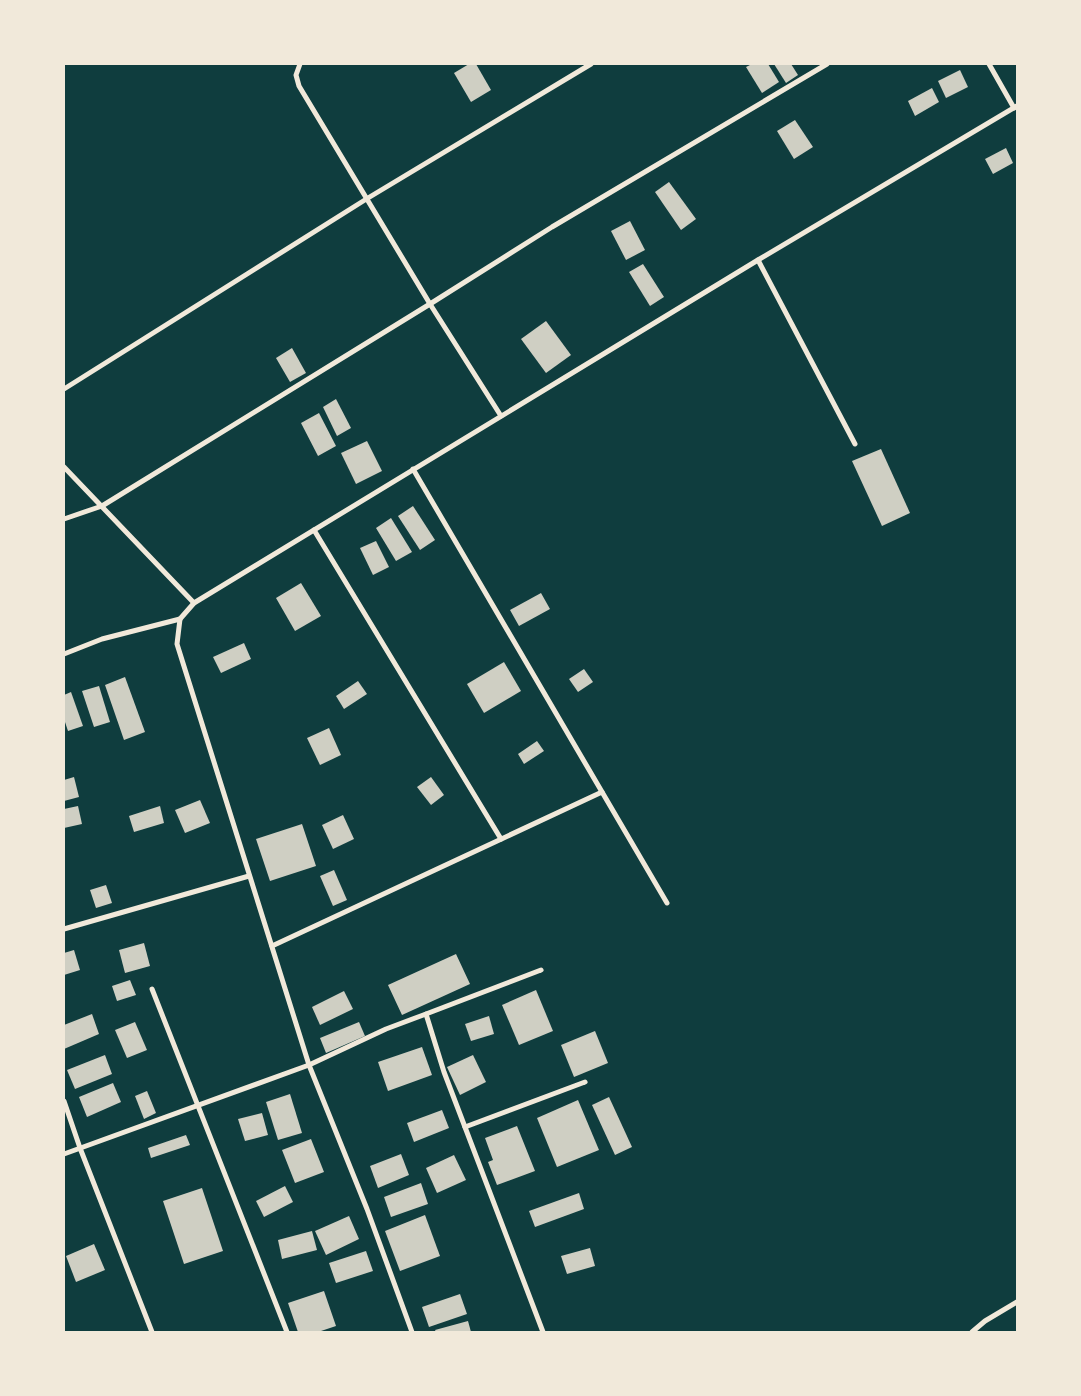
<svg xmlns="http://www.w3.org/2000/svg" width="1081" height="1396" viewBox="0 0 1081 1396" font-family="'Fira Sans',sans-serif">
	<rect width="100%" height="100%" fill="#0f3d3e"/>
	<g fill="#cfcfc3">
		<path d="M 469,64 L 476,64 L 491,90 L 471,102 L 454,73 Z"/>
		<path d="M 752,64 L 768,64 L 779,82 L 762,93 L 746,67 Z"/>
		<path d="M 774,64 L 791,64 L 798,75 L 786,83 Z"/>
		<path d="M 960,70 L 968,87 L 946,98 L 938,81 Z"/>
		<path d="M 932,88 L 939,102 L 915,116 L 908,101 Z"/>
		<path d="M 795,120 L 813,147 L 794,159 L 777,131 Z"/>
		<path d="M 1006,148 L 1013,163 L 993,174 L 985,159 Z"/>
		<path d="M 669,182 L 696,219 L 681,230 L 655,192 Z"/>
		<path d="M 630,221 L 645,250 L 626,260 L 611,231 Z"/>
		<path d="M 643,264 L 664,297 L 650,306 L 629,272 Z"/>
		<path d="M 546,321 L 571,355 L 546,373 L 521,339 Z"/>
		<path d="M 292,348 L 306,373 L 290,382 L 276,358 Z"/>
		<path d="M 336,399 L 351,428 L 337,436 L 323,407 Z"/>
		<path d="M 319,413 L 336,446 L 318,456 L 301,423 Z"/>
		<path d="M 367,441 L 382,471 L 356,484 L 341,453 Z"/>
		<path d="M 881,449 L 910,513 L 882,526 L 852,461 Z"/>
		<path d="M 413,506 L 435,540 L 420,550 L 398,516 Z"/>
		<path d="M 391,518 L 412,552 L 396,561 L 376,528 Z"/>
		<path d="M 376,541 L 389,567 L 373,575 L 360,548 Z"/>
		<path d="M 301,583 L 321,616 L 295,631 L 276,598 Z"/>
		<path d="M 541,593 L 550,609 L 519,626 L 510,610 Z"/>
		<path d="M 244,643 L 251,659 L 221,673 L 213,657 Z"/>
		<path d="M 504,662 L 521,691 L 484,713 L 467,684 Z"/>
		<path d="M 584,669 L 593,682 L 578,692 L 569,679 Z"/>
		<path d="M 125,677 L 145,732 L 124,740 L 105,685 Z"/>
		<path d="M 358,681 L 367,694 L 344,709 L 336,696 Z"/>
		<path d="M 99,686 L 110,722 L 94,727 L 82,691 Z"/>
		<path d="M 71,692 L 83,726 L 68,731 L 64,719 L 64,695 Z"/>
		<path d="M 329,728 L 341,755 L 320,765 L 307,738 Z"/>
		<path d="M 537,741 L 544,751 L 524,764 L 518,754 Z"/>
		<path d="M 74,777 L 79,797 L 64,801 L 64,780 Z"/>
		<path d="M 431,777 L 444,795 L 431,805 L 417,787 Z"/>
		<path d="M 200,800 L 210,823 L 185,833 L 175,810 Z"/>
		<path d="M 78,806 L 82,824 L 64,828 L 64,809 Z"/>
		<path d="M 160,806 L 164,823 L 134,832 L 129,816 Z"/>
		<path d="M 343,815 L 354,839 L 333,849 L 322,825 Z"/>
		<path d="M 302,824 L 316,866 L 270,881 L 256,839 Z"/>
		<path d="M 334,870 L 347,900 L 333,906 L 320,876 Z"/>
		<path d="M 106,885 L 112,903 L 96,908 L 90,890 Z"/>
		<path d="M 144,943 L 150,966 L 125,973 L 119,950 Z"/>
		<path d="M 74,950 L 80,970 L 64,975 L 64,953 Z"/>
		<path d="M 456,954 L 470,984 L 402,1015 L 388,985 Z"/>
		<path d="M 130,980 L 136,995 L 117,1001 L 112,986 Z"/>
		<path d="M 536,990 L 553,1031 L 519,1045 L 502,1005 Z"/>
		<path d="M 344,991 L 353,1009 L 320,1025 L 312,1007 Z"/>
		<path d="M 92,1014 L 99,1034 L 64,1049 L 64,1025 Z"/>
		<path d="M 489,1016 L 494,1034 L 471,1041 L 465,1024 Z"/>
		<path d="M 135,1022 L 147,1050 L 127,1058 L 115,1030 Z"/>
		<path d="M 359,1022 L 365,1036 L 326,1053 L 320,1038 Z"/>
		<path d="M 595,1031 L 608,1063 L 574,1077 L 561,1045 Z"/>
		<path d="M 422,1047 L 432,1075 L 388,1091 L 378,1062 Z"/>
		<path d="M 105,1055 L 112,1074 L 75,1089 L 67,1070 Z"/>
		<path d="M 473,1055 L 486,1082 L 460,1095 L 447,1067 Z"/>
		<path d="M 113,1083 L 121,1102 L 87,1117 L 79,1097 Z"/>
		<path d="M 147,1091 L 156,1113 L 144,1119 L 135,1096 Z"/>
		<path d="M 290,1094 L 302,1133 L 278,1140 L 266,1102 Z"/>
		<path d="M 609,1097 L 632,1147 L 615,1155 L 592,1105 Z"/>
		<path d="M 578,1100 L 599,1150 L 557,1167 L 537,1118 Z"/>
		<path d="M 442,1110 L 449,1128 L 414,1142 L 407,1123 Z"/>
		<path d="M 262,1113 L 268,1135 L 245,1141 L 238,1119 Z"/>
		<path d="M 517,1126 L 535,1171 L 497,1185 L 488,1162 L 493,1160 L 485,1138 Z"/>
		<path d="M 186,1135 L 190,1145 L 151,1158 L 148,1148 Z"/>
		<path d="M 311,1139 L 324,1172 L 295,1183 L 282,1150 Z"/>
		<path d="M 401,1154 L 409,1175 L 378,1188 L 370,1166 Z"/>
		<path d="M 454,1155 L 466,1180 L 437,1193 L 426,1168 Z"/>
		<path d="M 421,1183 L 428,1204 L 391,1217 L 384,1197 Z"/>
		<path d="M 285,1186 L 293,1202 L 264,1217 L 256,1201 Z"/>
		<path d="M 202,1188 L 223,1251 L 184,1264 L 163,1201 Z"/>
		<path d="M 579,1193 L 584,1209 L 535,1227 L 529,1211 Z"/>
		<path d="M 425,1215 L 440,1256 L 400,1271 L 385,1231 Z"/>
		<path d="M 349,1216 L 359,1239 L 326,1255 L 315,1231 Z"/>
		<path d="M 312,1231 L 317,1250 L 282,1259 L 278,1240 Z"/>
		<path d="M 94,1244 L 105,1270 L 76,1282 L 66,1256 Z"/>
		<path d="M 590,1248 L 595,1266 L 567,1274 L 561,1256 Z"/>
		<path d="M 366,1251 L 373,1271 L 336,1283 L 329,1263 Z"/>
		<path d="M 324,1291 L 336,1326 L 318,1332 L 298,1332 L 288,1303 Z"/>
		<path d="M 460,1294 L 467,1314 L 429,1327 L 422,1307 Z"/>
		<path d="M 468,1321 L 471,1332 L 436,1332 L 435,1330 Z"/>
	</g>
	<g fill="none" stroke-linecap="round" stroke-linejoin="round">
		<g stroke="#f1e9da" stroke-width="5">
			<path d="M 300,64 L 296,75 L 299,86 L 430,304 L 501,416"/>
			<path d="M 989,64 L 1014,108"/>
			<path d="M 758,260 L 855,444"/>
			<path d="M 64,389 L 368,198 L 591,64"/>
			<path d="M 64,467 L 194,603"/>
			<path d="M 413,469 L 667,903"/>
			<path d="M 64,519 L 102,506 L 430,304 L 552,227 L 827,64"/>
			<path d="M 314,530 L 501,839"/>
			<path d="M 64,654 L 102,639 L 180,619"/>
			<path d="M 64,929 L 249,876"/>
			<path d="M 272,946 L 602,792"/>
			<path d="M 152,989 L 287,1332"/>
			<path d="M 426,1014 L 541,970"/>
			<path d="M 64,1101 L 80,1148 L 152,1332"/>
			<path d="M 465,1127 L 585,1082"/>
			<path d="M 64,1154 L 309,1065 L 386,1029 L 426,1014 L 444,1072 L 543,1332"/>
			<path d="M 412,1332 L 367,1209 L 309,1065 L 177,644 L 180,619 L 194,603 L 758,260 L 1017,106"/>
			<path d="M 972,1332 L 985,1321 L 1017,1302"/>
		</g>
	</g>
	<rect width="1081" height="1396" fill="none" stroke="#f1e9da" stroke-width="130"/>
</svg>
